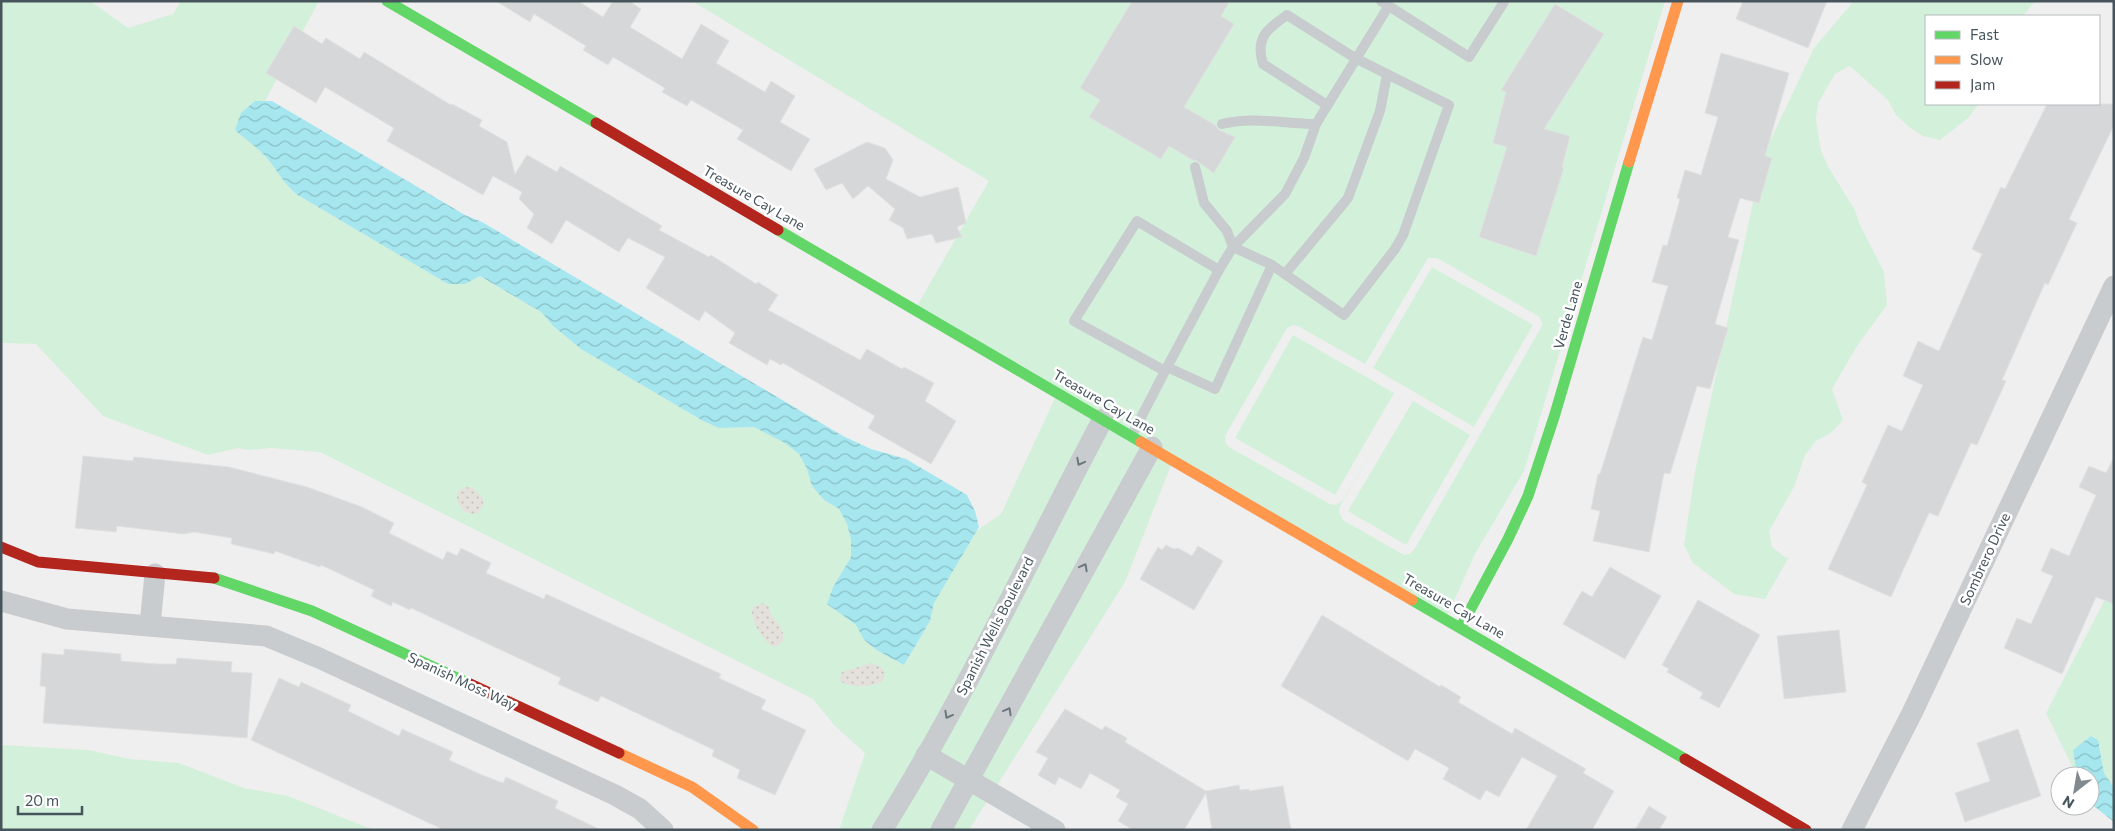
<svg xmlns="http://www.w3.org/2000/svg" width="2115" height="831" font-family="Commissioner,sans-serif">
  <defs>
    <pattern id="sand-dots" width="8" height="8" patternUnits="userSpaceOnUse" patternTransform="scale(1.25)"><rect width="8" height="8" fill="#e4e0db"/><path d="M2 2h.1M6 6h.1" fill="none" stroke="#c5c2be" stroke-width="1.8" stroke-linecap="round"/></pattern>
    <pattern id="water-waves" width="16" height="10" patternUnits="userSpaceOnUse" patternTransform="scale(1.25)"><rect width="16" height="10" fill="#a6e7ef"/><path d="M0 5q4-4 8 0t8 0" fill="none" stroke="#89bec5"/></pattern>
  </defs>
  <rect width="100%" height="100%" fill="#f0efef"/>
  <g fill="#d3f0db" fill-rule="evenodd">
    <path d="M1,1H90L128,28L173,14L181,1H319L265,101H255L235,130C244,138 255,145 263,154C276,167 282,182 296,194L448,284H465L480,276L541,312L553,326L581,349L703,421L719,428L754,427L786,443L799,454L807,469L812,486L824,500L839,509L847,524L851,540V557L833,587L827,604L856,625L864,640L878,651L904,665L930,621L934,603L975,532L1001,514L1056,396L914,311L989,181L692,1H1665L1524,471L1475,554L1448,614L1173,460L1125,582L969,830H839L865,753L835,726L813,699L320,452L271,448L249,450L238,448L208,455L103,416L36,344L1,343ZM1428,258H1437L1538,316L1543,324L1414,550L1409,554L1404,555L1343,520L1339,512L1340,506L1403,398L1343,500L1336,505L1330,504L1229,447L1225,442V436L1287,328L1293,325L1298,326L1365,364Z"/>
    <path d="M1854,1H2035L2023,16H1926V104H1979L1968,118L1940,140L1923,136L1909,127L1896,115L1888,100L1850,66L1835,74L1818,103L1816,119L1821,151L1829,168L1855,210L1860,225L1884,272L1887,305L1857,346L1832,389L1843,420L1831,433L1816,441L1805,455L1794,487L1769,531L1772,547L1786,558L1789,557L1765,599L1734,594L1693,563L1684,545L1695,472L1763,156L1814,48Z"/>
    <path d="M1432,267L1533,325L1474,427L1373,368Z"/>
    <path d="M1293,335L1394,393L1335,495L1235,438Z"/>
    <path d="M1413,401L1470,435L1406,545L1348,511Z"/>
    <path d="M2114,582V788L2104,773L2098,740L2091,736L2073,750L2077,776L2046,713Z"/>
    <path d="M1,745L88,750L130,759L179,763L244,788L288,796L374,830H1Z"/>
  </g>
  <g fill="url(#sand-dots)">
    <path d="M465,487L473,488L483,498V505L478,513C464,517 454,503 458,491Z"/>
    <path d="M763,603L769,607C770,620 785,624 783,640L779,645L773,647C763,641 748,618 753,607Z"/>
    <path d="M871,663L881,667L885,675L882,682C871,687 849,689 839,680L842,672Z"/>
  </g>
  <g fill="url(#water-waves)">
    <path d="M255,101H272L465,215L482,222L843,436L871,449L906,459L967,495L975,511L979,527L934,603L930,621L904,665L878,651L864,640L856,625L827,604L833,587L851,557V540L847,524L839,509L824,500L812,486L807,469L799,454L785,443L754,427L719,428L703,421L581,349L553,326L541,312L480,276L465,284H448L296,194C282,182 276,167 263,154C254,145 244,138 235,130L241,113Z"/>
    <path d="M2091,736L2098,740L2104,773L2114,788V822L2090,803V776H2077L2073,750Z"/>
  </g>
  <g fill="#d6d7d8" stroke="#e1e1e2">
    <path d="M496,1H578L603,17L613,1H629L641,9L630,27L682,59L701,24L729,41L716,63L765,92L771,81L795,96L780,122L810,139L791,171L737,139L743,130L691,100L687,106L662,92L665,88L613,57L608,65L583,50L586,46L534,14L530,22Z"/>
    <path d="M1132,1H1230L1221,16L1234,24L1184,107L1215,125L1219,130L1235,137L1214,173L1197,161L1193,160L1169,146L1161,159L1089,117L1100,100L1080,88Z"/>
    <path d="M1743,1H1827L1808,48L1736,19Z"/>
    <path d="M1555,4L1604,34L1544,129L1570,136L1562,167L1564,168L1536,256L1479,237L1507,147L1493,143L1506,92L1501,90Z"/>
    <path d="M294,26L322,44L326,38L360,59L364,52L451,105L452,104L482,120L479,126L507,142L515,174L527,155L557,172L560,166L662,226L659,230L709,257L711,255L756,284L758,282L778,295L768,310L860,360L867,349L902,369L904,367L934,383L925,401L956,421L931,464L868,428L875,416L783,363L781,365L770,359L767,365L729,343L735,333L705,311L699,321L646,288L665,257L628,238L619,252L566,220L552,244L527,228L534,214L519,199L522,192L493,176L483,195L387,141L394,128L325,87L316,103L266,73Z"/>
    <path d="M1721,53L1789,73L1765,156L1772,158L1759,203L1740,198L1728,237L1739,240L1715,324L1728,328L1710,389L1697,386L1670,474L1664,473L1649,552L1593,541L1600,511L1591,509L1598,474H1600L1643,337L1652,340L1668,286L1652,282L1663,245L1667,246L1680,199L1677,198L1685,170L1701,175L1718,117L1705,113Z"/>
    <path d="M2047,104H2114V125L2069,219L2077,223L2048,285L2045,283L2002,380L2006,381L1977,445L1971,443L1938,516L1929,513L1891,597L1828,569L1867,485L1862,482L1888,425L1902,431L1923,385L1903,376L1918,341L1939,351L1982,254L1972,249L2001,187L2005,189Z"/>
    <path d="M867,142L885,148L893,160L886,179L920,197L958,187L966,223L957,227L962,237L936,243L932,234L907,239L903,228L889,220L895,209L868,186L853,199L842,183L826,190L814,169Z"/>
    <path d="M83,456L133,461L134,457L229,467L307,487L362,507L394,523L389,533L443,560L447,551L457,556L461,548L491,563L486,573L544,599L546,594L721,674L719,678L766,700L761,709L806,730L775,795L737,778L740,770L712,756L714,750L601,696L598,702L558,684L561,678L411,608L410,610L393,602L391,606L371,596L374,590L321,565L320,567L275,551L274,554L231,544L232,538L194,532L184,534L117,526L116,532L75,528Z"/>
    <path d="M2114,457V604L2096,597L2062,674L2004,648L2017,618L2031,624L2053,576L2041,571L2051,548L2069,556L2096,495L2079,487L2089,466L2106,473Z"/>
    <path d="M1166,545L1174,549L1178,548L1192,556L1198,546L1223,561L1194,610L1140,579L1158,547L1162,550Z"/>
    <path d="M1610,567L1661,596L1625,659L1563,624L1582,591L1592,597Z"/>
    <path d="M1698,600L1760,635L1719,708L1700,698L1703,693L1667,672L1669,669L1662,665Z"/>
    <path d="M1322,615L1440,687L1441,685L1461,697L1458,702L1512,734L1515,728L1586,769L1583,773L1614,791L1592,830H1526L1557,776L1522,757L1499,797L1486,790L1480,800L1443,779L1449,768L1415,749L1408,761L1281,686Z"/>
    <path d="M1839,630L1846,692L1784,699L1777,636Z"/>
    <path d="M64,649L121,654V661L157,664H176L177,658L232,662L231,672L252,673L247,738L43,723L46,687L40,686L42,653L64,655Z"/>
    <path d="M279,678L299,687L301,682L351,705L348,711L399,736L402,729L453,752L449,760L482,775L503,783L506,777L558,801L555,808L601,830H444L251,740Z"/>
    <path d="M1065,709L1102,730L1105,726L1127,738L1125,742L1206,791L1239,785L1240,790L1249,789V791L1283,786L1291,830H1212L1206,793L1184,830H1133L1118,821L1128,804L1116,797L1120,790L1090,773L1081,789L1059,777L1055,785L1038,775L1048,758L1036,752Z"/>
    <path d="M2018,729L2041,796L1965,822L1955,793L1990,781L1977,743Z"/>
    <path d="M1649,806L1667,817L1659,830H1635Z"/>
  </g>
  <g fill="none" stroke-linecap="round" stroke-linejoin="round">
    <g stroke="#c9ccce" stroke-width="10">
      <path d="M1381,1L1469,57L1504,2L1502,1"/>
      <path d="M1222,124C1253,116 1285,124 1316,124L1388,7"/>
      <path d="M1272,265L1233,247L1285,194L1304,158L1316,124"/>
      <path d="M1285,274L1348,198L1380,111L1387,75"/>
      <path d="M1167,367L1215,389L1272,265L1344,315L1395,249L1403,235L1449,105L1355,58L1287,15C1267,29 1255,38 1263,64L1327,105"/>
      <path d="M1165,371L1219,270"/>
      <path d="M1132,435L1165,371L1074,321L1137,221L1219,270L1233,247L1227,231L1204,203L1195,167"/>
    </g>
    <g stroke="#c9ccce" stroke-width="21">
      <path d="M1,601L67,619L266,636L319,658L615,795L640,809L663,830"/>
      <path d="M150,625L155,574"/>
      <path d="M926,755L1055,830"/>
      <path d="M882,830C965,698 1030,556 1103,419"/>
      <path d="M941,830L1152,447"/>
      <path d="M1852,830L1912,713L2114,286"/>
    </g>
    <g stroke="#63d668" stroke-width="11">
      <path d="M387,1L596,123"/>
      <path d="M778,230L1141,442"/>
      <path d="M214,578L312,611L468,683"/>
      <path d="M1412,600L1685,759"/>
      <path d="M1461,627L1508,539L1528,496L1555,414L1629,162"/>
    </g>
    <g stroke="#ff974d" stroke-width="11">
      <path d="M1629,162L1678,1"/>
      <path d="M1141,442L1412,600"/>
      <path d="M619,753L692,787L753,830"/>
    </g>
    <g stroke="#b3261e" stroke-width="11">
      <path d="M596,123L778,230"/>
      <path d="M1,547L38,562L214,578"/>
      <path d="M468,683L619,753"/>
      <path d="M1685,759L1806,830"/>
    </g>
  </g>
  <defs><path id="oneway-chevron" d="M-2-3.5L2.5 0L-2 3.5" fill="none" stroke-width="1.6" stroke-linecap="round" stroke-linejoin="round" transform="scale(1.25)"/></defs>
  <g stroke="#6d787e">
    <use href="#oneway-chevron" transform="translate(1080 462) rotate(118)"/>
    <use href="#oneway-chevron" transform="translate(1084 567) rotate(-62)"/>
    <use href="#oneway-chevron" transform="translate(1008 711) rotate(-61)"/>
    <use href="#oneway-chevron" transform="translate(948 715) rotate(119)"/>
  </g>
  <g text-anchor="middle" stroke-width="5" stroke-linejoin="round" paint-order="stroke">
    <g font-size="14" fill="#46545c" stroke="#fff">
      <text transform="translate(754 198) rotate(30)" y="5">Treasure Cay Lane</text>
      <text transform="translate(1568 315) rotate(-74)" y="5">Verde Lane</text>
      <text transform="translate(1104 402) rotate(30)" y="5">Treasure Cay Lane</text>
      <text transform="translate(1985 559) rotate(-65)" y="5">Sombrero Drive</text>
      <text transform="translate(1454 606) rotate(30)" y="5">Treasure Cay Lane</text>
      <text transform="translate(995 626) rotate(-63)" y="5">Spanish Wells Boulevard</text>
      <text transform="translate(462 681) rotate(25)" y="5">Spanish Moss Way</text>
    </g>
  </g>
  <rect width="2115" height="831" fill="none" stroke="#46545c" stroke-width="5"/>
  <rect x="1925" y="15" width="175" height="90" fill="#ffffff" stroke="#b5bbbe"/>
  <rect x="1935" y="31" width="25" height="8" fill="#63d668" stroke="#b5bbbe"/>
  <text x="1970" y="40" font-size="15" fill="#46545c">Fast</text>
  <rect x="1935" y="56" width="25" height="8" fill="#ff974d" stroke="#b5bbbe"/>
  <text x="1970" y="65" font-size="15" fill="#46545c">Slow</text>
  <rect x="1935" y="81" width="25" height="8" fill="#b3261e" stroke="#b5bbbe"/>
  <text x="1970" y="90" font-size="15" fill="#46545c">Jam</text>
  <g transform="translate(2075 791) rotate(211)"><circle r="24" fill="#ffffff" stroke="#b5bbbe"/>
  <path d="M0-4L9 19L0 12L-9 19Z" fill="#828a8f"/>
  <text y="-8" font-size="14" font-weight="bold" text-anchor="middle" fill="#46545c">N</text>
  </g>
  <path d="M18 806v8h64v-8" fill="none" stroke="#46545c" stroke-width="2.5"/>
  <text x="25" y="806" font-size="15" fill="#46545c" stroke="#ffffff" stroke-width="4" paint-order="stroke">20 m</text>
</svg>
